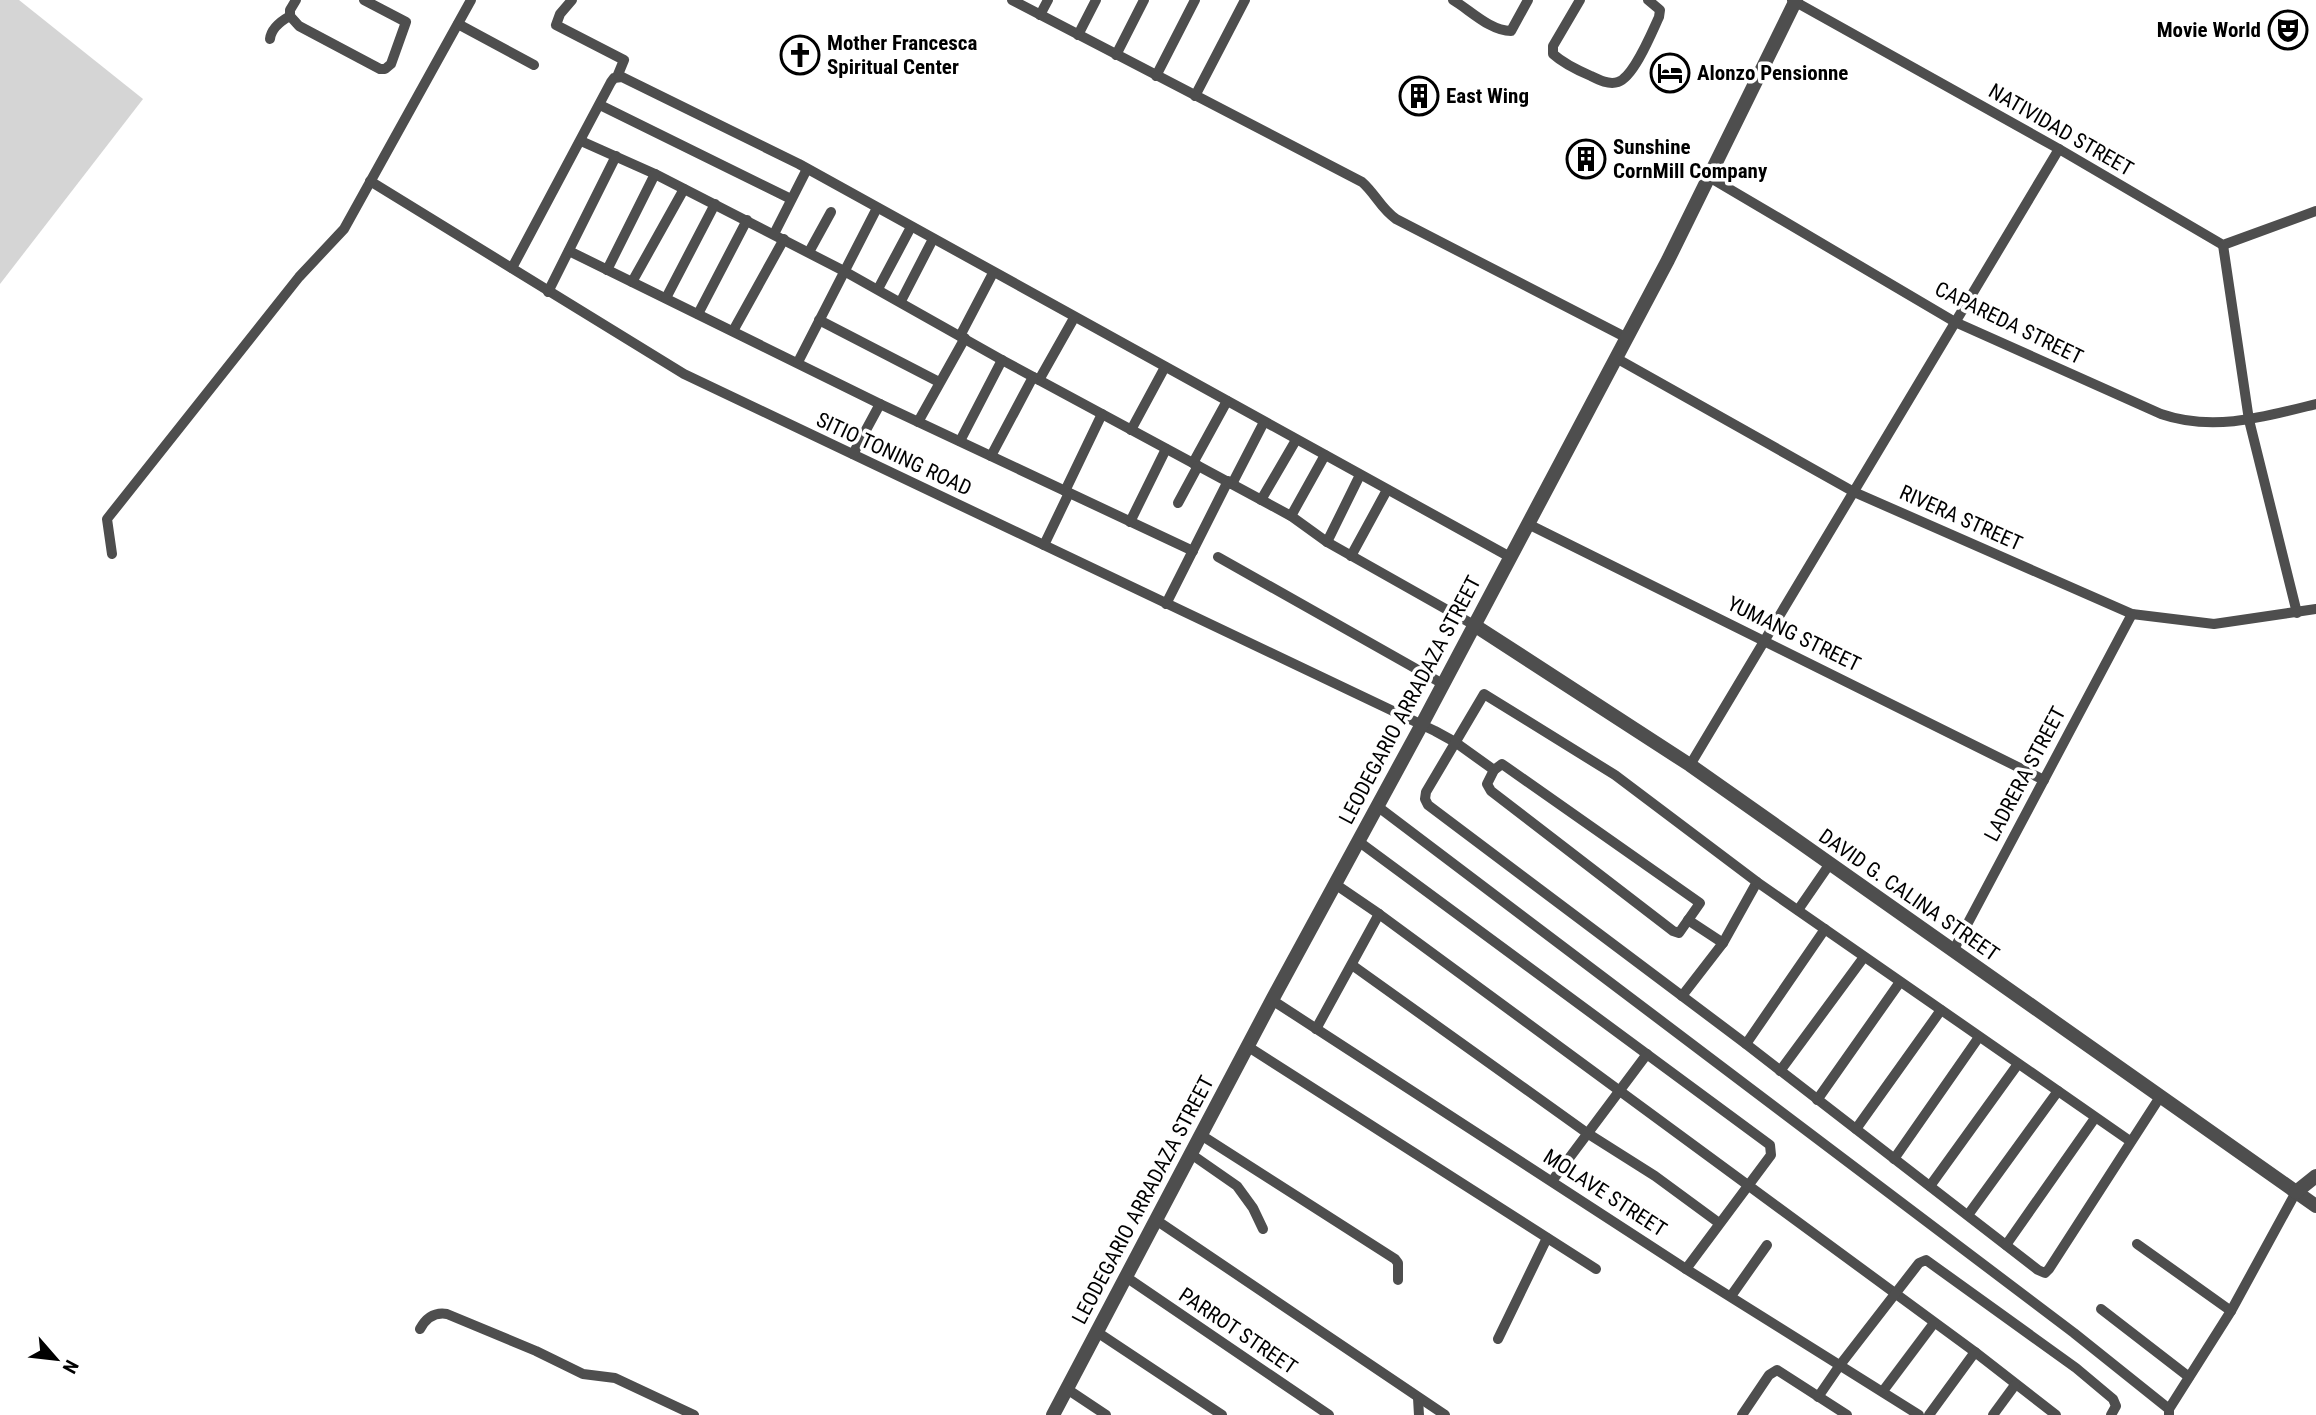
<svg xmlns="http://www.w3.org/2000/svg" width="2316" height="1415" font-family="'Roboto Condensed',sans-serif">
  <rect width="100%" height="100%" fill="#fff"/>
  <path fill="#d5d5d5" d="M0,0H19L143,99L0,284Z"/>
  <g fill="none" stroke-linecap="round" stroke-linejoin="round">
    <g stroke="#4e4e4e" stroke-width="10">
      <path d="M296,0L290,10V16L299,26L380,69H385L391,64L406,22L364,0"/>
      <path d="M572,0L560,14L556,25L624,60L617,77"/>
      <path d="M1012,0L1362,182C1375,193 1381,209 1396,219L1627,338"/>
      <path d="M1453,0C1470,10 1490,31 1511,31L1528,0"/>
      <path d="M1580,0L1553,46V54C1564,64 1577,70 1591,76C1599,80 1609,85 1618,82C1634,77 1652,32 1659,17L1660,10L1648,0"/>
      <path d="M1792,0L2059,149L2223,245L2316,211"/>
      <path d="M1040,15L1048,0"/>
      <path d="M458,24L534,65"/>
      <path d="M1078,35L1096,0"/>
      <path d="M270,39C271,29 281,21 290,16"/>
      <path d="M1116,55L1144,0"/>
      <path d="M1156,76L1195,0"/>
      <path d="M1195,96L1245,0"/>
      <path d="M600,105L791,199"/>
      <path d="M581,141L655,174L844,271L1002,360L1291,516L1327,542L1474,625"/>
      <path d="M1709,177L1955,322L2161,414C2213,432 2264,417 2316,404"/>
      <path d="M370,181L684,374L1435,731L1455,742L1494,770"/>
      <path d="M774,234L807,169"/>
      <path d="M2223,245L2249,420L2297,613"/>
      <path d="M569,251L880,404L1193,551"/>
      <path d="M809,252L831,212"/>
      <path d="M512,268L611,82L614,78L622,77L799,164L1510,557"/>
      <path d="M607,270L655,174"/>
      <path d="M632,282L684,189"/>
      <path d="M878,289L911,227"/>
      <path d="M548,292L616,156"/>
      <path d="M666,298L715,204"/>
      <path d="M901,301L933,239"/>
      <path d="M698,314L747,220"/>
      <path d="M819,320L939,382"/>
      <path d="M733,331L784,239"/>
      <path d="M960,336L993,273"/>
      <path d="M1616,358L1854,492L2132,614L2214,624L2316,609"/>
      <path d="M798,362L877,208"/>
      <path d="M1039,380L1074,318"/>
      <path d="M918,422L965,338"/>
      <path d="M1131,430L1165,367"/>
      <path d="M960,441L1002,360"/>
      <path d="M853,454L880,404"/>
      <path d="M991,456L1033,377"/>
      <path d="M1193,463L1227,401"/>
      <path d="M1232,484L1264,422"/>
      <path d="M1065,491L1102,414"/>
      <path d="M1261,500L1296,440"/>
      <path d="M1178,503L1198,466"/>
      <path d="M1291,516L1325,455"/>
      <path d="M1130,522L1166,449"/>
      <path d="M1528,524L2044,780"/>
      <path d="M1327,542L1360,475"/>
      <path d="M1044,545L1069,493"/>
      <path d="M112,554L107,519L299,277L344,229L471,0"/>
      <path d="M1351,556L1387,490"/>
      <path d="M1218,557L1443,684"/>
      <path d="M1166,604L1228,481"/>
      <path d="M1502,764L1700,903L1679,933L1673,931L1491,791L1487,784L1494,770Z"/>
      <path d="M1690,765L2059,149"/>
      <path d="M1377,806L2074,1333L2169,1409V1415"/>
      <path d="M1358,841L1770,1145L1771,1155L1686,1269"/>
      <path d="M1335,884L1379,914L1975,1352L2056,1415"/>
      <path d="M1798,910L1829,865"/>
      <path d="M1688,920L1723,943"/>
      <path d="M1953,951L2132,614"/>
      <path d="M1352,965L1587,1133L1655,1176L1719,1223"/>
      <path d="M1682,996L1723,943L1757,882"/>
      <path d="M1272,1000L1686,1269L1919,1415"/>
      <path d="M1316,1029L1379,914"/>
      <path d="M1746,1044L1825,929"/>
      <path d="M1247,1046L1596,1269"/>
      <path d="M1780,1071L1864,957"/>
      <path d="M1817,1100L1900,982"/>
      <path d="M1856,1129L1941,1010"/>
      <path d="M1201,1135L1395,1259L1398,1263V1280"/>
      <path d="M2130,1141L1757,882L1615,775L1484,694L1426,792L1425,799L1428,805L1746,1044L2038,1270L2045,1273L2049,1269L2160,1097"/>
      <path d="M1191,1154L1237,1186L1253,1208L1263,1229"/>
      <path d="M1894,1159L1979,1037"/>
      <path d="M1552,1181L1647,1054"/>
      <path d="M1930,1186L2018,1064"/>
      <path d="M1968,1215L2058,1091"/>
      <path d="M1156,1220L1445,1415"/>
      <path d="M2137,1244L2231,1311"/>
      <path d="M2006,1245L2095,1118"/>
      <path d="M1126,1277L1329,1415"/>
      <path d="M1731,1296L1767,1245"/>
      <path d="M2101,1309L2189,1377"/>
      <path d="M420,1329C426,1318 435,1312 447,1314L536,1351L583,1374L615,1378L694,1415"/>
      <path d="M1097,1332L1222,1415"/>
      <path d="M1498,1339L1547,1238"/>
      <path d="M1067,1389L1106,1415"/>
      <path d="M1883,1391L1934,1323"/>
      <path d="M1818,1397L1840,1365L1919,1263L1926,1260L2076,1368L2113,1399L2116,1406L2111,1415"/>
      <path d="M1418,1398L1419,1415"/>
      <path d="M2169,1409L2231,1311L2296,1192"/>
      <path d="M1742,1415L1769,1375L1777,1370L1847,1415"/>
      <path d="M1929,1415L1975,1352"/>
      <path d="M1993,1415L2015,1385"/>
    </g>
    <g stroke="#4e4e4e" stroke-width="14">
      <path d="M1474,625L1690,765L2316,1206"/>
      <path d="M2296,1192L2316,1176"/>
      <path d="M1053,1415L1272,1000L1421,726L1668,260L1796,0"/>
    </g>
  </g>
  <defs>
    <symbol id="theatre-ring" viewBox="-11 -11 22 22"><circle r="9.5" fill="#fff" stroke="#000" stroke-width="1.5"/><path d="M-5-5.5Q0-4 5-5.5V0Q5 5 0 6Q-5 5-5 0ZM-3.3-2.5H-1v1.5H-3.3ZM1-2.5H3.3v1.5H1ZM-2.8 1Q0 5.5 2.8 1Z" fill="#000"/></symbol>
    <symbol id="church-ring" viewBox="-11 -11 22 22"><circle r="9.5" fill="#fff" stroke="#000" stroke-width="1.5"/><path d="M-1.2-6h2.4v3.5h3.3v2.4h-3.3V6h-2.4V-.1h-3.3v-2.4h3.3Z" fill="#000"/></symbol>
    <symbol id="hotel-ring" viewBox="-11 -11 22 22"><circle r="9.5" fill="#fff" stroke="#000" stroke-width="1.5"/><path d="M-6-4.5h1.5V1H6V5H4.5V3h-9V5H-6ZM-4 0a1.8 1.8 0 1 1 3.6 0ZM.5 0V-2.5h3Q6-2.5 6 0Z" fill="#000"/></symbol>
    <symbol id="building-ring" viewBox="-11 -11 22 22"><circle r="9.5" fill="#fff" stroke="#000" stroke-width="1.5"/><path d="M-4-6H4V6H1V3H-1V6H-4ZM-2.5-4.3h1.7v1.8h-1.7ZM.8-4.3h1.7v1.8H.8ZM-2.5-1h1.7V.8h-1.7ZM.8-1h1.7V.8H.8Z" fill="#000"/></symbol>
  </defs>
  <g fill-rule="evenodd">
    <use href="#theatre-ring" x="2266" y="8" width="44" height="44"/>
    <use href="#church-ring" x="778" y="33" width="44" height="44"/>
    <use href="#hotel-ring" x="1648" y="51" width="44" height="44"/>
    <use href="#building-ring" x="1397" y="74" width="44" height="44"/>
    <use href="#building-ring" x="1564" y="137" width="44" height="44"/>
  </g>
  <g text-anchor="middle" stroke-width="7" stroke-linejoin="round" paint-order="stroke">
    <g font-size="21" font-weight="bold" fill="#000" stroke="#fff" text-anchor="start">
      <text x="2261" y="37" text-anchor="end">Movie World</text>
      <text x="827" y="50">Mother Francesca<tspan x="827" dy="24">Spiritual Center</tspan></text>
      <text x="1697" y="80">Alonzo Pensionne</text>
      <text x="1446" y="103">East Wing</text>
      <text x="1613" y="154">Sunshine<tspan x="1613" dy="24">CornMill Company</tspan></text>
    </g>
    <g font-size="21" fill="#000" stroke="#fff">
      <text transform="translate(2061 130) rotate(30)" y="7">NATIVIDAD STREET</text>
      <text transform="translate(2009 323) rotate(26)" y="7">CAPAREDA STREET</text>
      <text transform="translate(894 454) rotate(25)" y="7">SITIO TONING ROAD</text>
      <text transform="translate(1961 518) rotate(24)" y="7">RIVERA STREET</text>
      <text transform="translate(1794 634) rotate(26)" y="7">YUMANG STREET</text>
      <text transform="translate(1410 700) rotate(-62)" y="7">LEODEGARIO ARRADAZA STREET</text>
      <text transform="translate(2025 774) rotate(-62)" y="7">LADRERA STREET</text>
      <text transform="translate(1909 895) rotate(35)" y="7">DAVID G. CALINA STREET</text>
      <text transform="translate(1605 1193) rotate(33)" y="7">MOLAVE STREET</text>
      <text transform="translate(1143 1200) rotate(-62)" y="7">LEODEGARIO ARRADAZA STREET</text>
      <text transform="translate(1238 1331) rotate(34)" y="7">PARROT STREET</text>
    </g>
  </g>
  <g transform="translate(56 1359) rotate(118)" stroke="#ffffff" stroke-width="5" paint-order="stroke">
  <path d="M0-5L12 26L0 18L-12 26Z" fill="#000000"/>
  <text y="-10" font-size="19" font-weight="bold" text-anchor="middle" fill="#000000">N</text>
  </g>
</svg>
